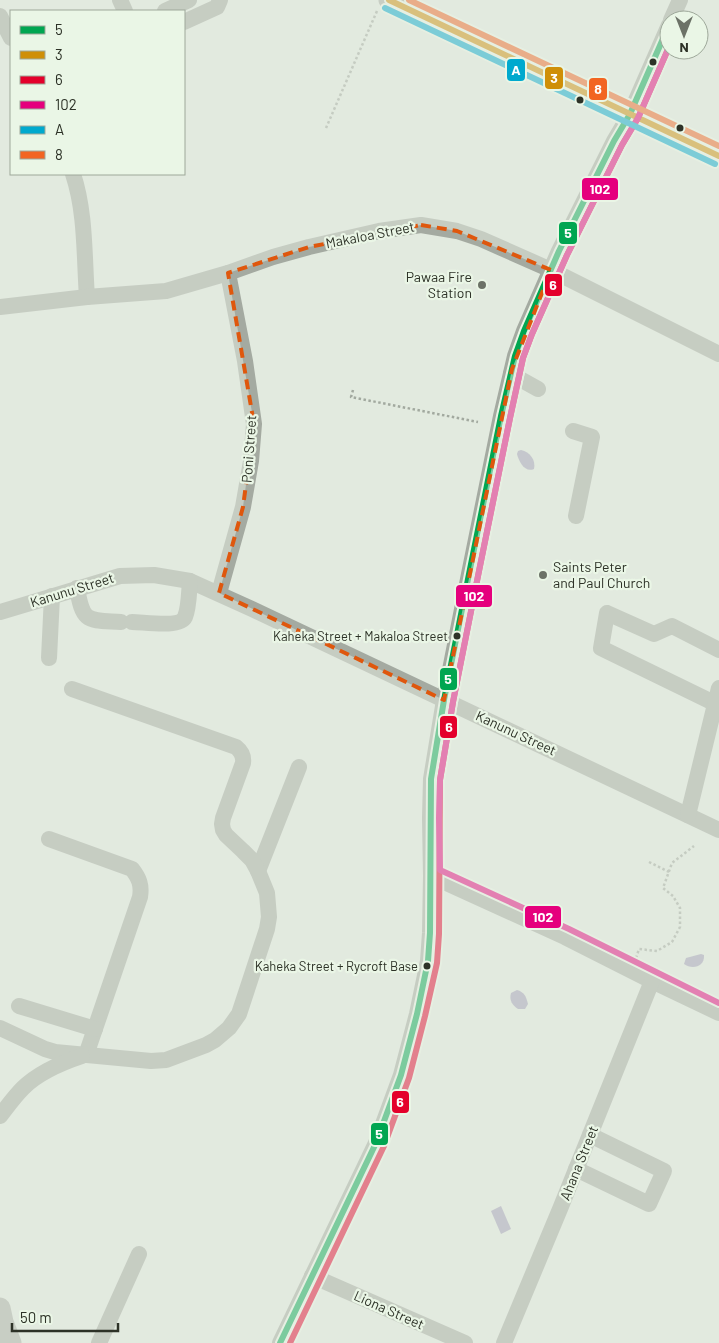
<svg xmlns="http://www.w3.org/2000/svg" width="719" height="1343" font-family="Barlow,sans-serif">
  <rect width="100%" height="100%" fill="#e2eadf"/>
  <g fill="#a29eb8">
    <path d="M521,450C530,452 536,460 534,469C525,473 519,462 517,454L518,451Z"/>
    <path d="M701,954L704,955C705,967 692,970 684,964L686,958Z"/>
    <path d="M517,990C524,992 526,996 528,1004L525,1009H518C512,1005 509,1000 511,993Z"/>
    <path d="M501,1206L511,1229L501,1234L491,1211Z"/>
  </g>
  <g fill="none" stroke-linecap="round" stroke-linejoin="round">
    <g stroke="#a2a99f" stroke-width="2.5" stroke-dasharray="2.5 2.5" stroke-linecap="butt">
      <path d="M326,128L377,11"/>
      <path d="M353,390L351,397L478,422"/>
      <path d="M649,862L669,872"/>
      <path d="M636,958L639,949L657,951L672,942L680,927V908L673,896L663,888L672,863L694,846"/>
    </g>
    <g stroke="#a4aaa1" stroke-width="16">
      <path d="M120,0L125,11"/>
      <path d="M165,11L189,0"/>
      <path d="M0,16L11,38"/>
      <path d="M671,20L680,0"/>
      <path d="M184,22L217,7L220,0"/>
      <path d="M73,174C86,213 84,257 87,297"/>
      <path d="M0,307L87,297L166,291L228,273L273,257L309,247L379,231L421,225L457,231L481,239L551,270L719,354"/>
      <path d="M511,374L538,389"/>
      <path d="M573,431L592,437L576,516"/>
      <path d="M77,588C83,624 88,620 121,622"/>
      <path d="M219,593L243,507L251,461L254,424L245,361L228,273"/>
      <path d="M0,612L120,576L154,575L190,581L252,609L719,830"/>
      <path d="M132,622C144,622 180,628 185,617C189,608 189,591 190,581"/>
      <path d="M49,658L52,596"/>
      <path d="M716,704L601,648L607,613L654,634L672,626L719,650"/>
      <path d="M688,815L719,688"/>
      <path d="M49,839L132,869C139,878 142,885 140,897L86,1055"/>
      <path d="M258,871L299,767"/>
      <path d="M431,876L565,937L652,981L719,1013"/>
      <path d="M19,1006L95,1029"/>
      <path d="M0,1028L45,1049L55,1052L151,1061L166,1060L206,1045L215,1040L229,1028L239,1014L267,929L269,917L267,893L258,871L252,860L243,851L226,835L223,830L222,824L223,818L243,763C244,756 241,751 236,747L72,689"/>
      <path d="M0,1116C7,1107 14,1097 23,1088C38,1073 61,1063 82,1056"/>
      <path d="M576,1169L649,1204L664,1171L590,1135"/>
      <path d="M312,1276L465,1343"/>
      <path d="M99,1343L139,1254"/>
      <path d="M280,1343L376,1143L401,1075L417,1014L428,961L430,933L431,876L430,818L431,779L444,700L469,574L501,416L515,356L524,331L559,251L614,141L630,114L669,25"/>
      <path d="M504,1343L560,1209L652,981"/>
    </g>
    <g stroke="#a9aea5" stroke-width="21">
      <path d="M389,0L719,156"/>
      <path d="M0,1308L3,1322L11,1343"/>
    </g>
    <defs>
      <path id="bus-1" d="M280,1343L376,1143L401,1075L417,1014L428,961L430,933L431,779L444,700L469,574L501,416L515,356L524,331L559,251L614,141L630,114L669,25"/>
      <path id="bus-2" d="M389,0L719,156"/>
      <path id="bus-3" d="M290,1343L384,1146L409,1078L425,1016L437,963L439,934L440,780L453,702L478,576L510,418L523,358L532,334L567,255L622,145L638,118L669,47"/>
      <path id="bus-4" d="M669,47L638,118L622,145L567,255L532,334L523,358L510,418L478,576L453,702L440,780L439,818L440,870L569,929L719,1003"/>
      <path id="bus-5" d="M385,8L715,164"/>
      <path id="bus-6" d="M409,0L719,146"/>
    </defs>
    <use href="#bus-1" stroke="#eaf6e6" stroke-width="10"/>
    <use href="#bus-2" stroke="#eaf6e6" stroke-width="10"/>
    <use href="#bus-3" stroke="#eaf6e6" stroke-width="10"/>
    <use href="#bus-4" stroke="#eaf6e6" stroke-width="10"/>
    <use href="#bus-5" stroke="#eaf6e6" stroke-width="10"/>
    <use href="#bus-6" stroke="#eaf6e6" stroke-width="10"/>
    <use href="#bus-1" stroke="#00a651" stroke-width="6"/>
    <use href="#bus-2" stroke="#cf8f08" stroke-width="6"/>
    <use href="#bus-3" stroke="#e4002b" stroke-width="6"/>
    <use href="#bus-4" stroke="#e5007d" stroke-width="6"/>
    <use href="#bus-5" stroke="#00a9ce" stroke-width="6"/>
    <use href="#bus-6" stroke="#f26522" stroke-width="6"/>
  </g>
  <path d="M0 0H719V1343H0ZM421,225L457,231L551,270L512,369L444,700L219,593L243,507L254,424L228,273L309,247Z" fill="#e2eadf" fill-opacity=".55" fill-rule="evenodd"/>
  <path fill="none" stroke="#df570d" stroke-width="4" stroke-dasharray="10 6" stroke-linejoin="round" d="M421,225L457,231L551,270L512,369L444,700L219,593L243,507L254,424L228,273L309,247Z"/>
  <g fill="#2d3227" stroke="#eaf6e6" stroke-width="2">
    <circle cx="653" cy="62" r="4.5"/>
    <circle cx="580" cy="100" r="4.5"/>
    <circle cx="680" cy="128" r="4.5"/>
    <circle cx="457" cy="636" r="4.5"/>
    <circle cx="427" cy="966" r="4.5"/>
  </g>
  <g fill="#6c7267" stroke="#eaf6e6" stroke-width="2">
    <circle cx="482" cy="285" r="5"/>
    <circle cx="543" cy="575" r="5"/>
  </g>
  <g text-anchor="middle" stroke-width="4.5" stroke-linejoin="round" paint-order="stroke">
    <g font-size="13" fill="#2d3227" stroke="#eaf6e6" text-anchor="end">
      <text x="448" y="641">Kaheka Street + Makaloa Street</text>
      <text x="418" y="971">Kaheka Street + Rycroft Base</text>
    </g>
    <g font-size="14" fill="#2d3227" stroke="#eaf6e6">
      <text transform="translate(370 235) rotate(-11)" y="5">Makaloa Street</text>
      <text transform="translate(249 449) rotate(-86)" y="5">Poni Street</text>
      <text transform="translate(72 590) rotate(-17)" y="5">Kanunu Street</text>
      <text transform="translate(516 733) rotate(25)" y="5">Kanunu Street</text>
      <text transform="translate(579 1163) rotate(-68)" y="5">Ahana Street</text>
      <text transform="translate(389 1310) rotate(24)" y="5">Liona Street</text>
    </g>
    <g font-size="14" fill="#2d3227" stroke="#eaf6e6" text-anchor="end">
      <text x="472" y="282">Pawaa Fire<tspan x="472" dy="16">Station</tspan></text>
      <text x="553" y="572" text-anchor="start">Saints Peter<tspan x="553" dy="16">and Paul Church</tspan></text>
    </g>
  </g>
  <g stroke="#eaf6e6" stroke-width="2">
    <rect x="506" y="58" width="20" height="24" rx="5" fill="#00a9ce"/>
    <rect x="544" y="66" width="20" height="24" rx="5" fill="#cf8f08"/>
    <rect x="588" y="77" width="20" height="24" rx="5" fill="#f26522"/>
    <rect x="581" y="177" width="38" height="24" rx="5" fill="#e5007d"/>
    <rect x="558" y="221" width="20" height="24" rx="5" fill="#00a651"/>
    <rect x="544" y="273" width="19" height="24" rx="5" fill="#e4002b"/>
    <rect x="455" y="584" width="38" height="24" rx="5" fill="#e5007d"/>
    <rect x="439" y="667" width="19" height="24" rx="5" fill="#00a651"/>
    <rect x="439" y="715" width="19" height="24" rx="5" fill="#e4002b"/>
    <rect x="524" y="905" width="38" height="24" rx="5" fill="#e5007d"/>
    <rect x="391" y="1090" width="19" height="24" rx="5" fill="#e4002b"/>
    <rect x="370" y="1122" width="19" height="24" rx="5" fill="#00a651"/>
  </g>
  <g font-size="14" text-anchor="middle" font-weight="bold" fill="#fff">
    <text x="516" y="75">A</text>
    <text x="554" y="83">3</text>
    <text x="598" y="94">8</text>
    <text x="600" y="194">102</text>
    <text x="568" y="238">5</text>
    <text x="553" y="290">6</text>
    <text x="474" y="601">102</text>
    <text x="448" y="684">5</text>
    <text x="449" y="732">6</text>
    <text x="543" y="922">102</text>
    <text x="400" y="1107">6</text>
    <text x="379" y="1139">5</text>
  </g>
  <rect x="10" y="10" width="175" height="165" fill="#eaf6e6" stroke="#9ea89a"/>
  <rect x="20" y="26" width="25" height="8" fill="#00a651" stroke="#9ea89a"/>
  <text x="55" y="35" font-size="15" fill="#2d3227">5</text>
  <rect x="20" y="51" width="25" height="8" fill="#cf8f08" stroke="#9ea89a"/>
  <text x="55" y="60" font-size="15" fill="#2d3227">3</text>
  <rect x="20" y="76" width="25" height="8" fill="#e4002b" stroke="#9ea89a"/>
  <text x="55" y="85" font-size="15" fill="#2d3227">6</text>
  <rect x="20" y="101" width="25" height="8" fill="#e5007d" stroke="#9ea89a"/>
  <text x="55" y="110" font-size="15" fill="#2d3227">102</text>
  <rect x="20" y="126" width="25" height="8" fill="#00a9ce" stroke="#9ea89a"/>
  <text x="55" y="135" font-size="15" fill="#2d3227">A</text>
  <rect x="20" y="151" width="25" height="8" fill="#f26522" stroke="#9ea89a"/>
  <text x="55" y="160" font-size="15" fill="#2d3227">8</text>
  <g transform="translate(684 35) rotate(180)"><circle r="24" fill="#eaf6e6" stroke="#9ea89a"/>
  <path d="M0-4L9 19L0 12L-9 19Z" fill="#6c7267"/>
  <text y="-8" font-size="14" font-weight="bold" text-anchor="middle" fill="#2d3227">N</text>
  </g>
  <path d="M12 1323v8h106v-8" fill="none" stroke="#2d3227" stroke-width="2.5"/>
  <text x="20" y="1323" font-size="15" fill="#2d3227" stroke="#eaf6e6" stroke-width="4" paint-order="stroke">50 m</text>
</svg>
